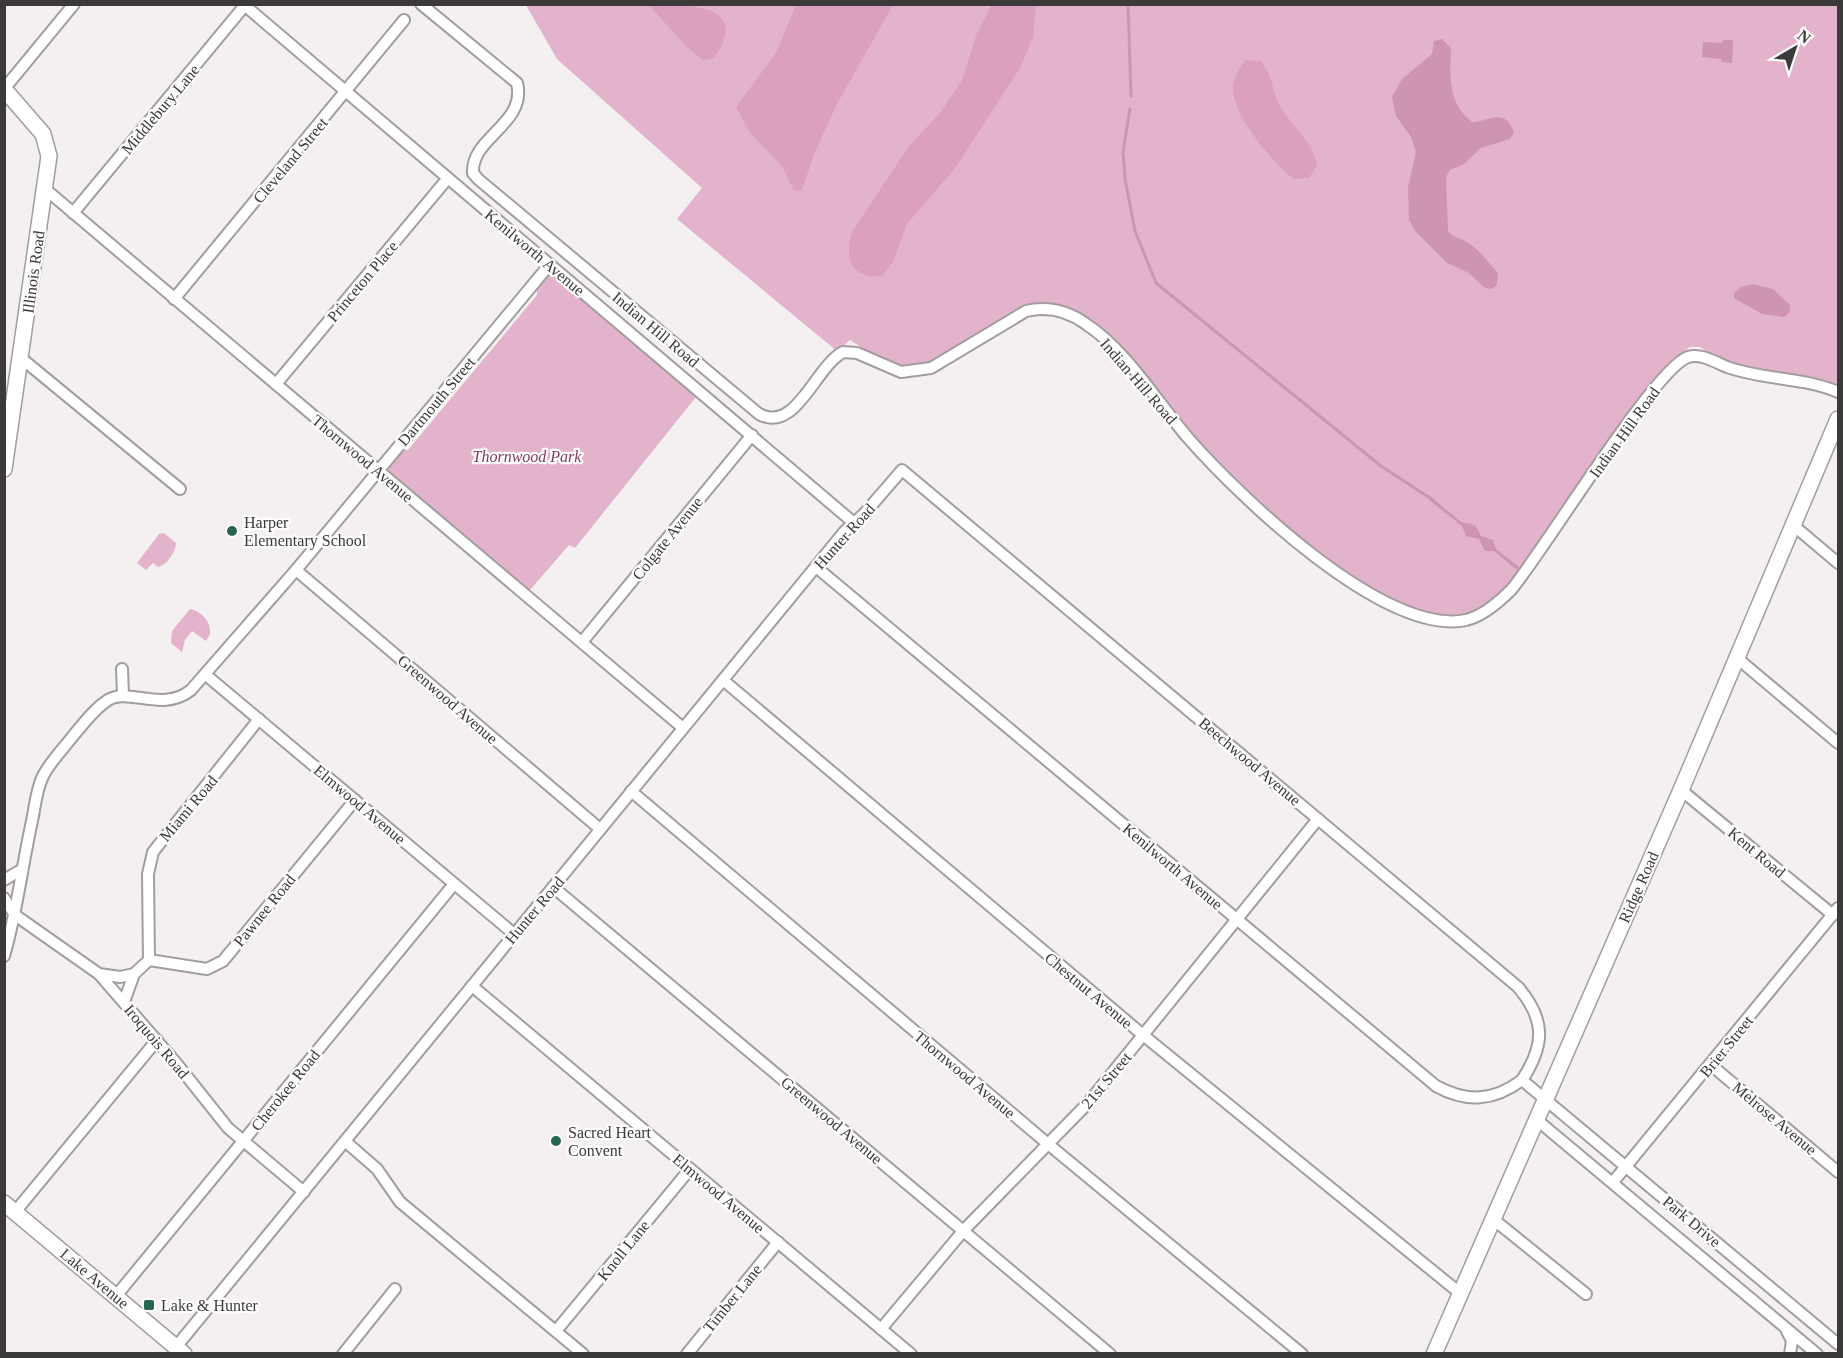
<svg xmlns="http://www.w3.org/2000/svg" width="1843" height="1358" font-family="'Times New Roman',serif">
  <rect width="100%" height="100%" fill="#f4eff1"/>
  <g fill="#e2b3ca">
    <path d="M526,5H1838V386C1798,372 1754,376 1715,358C1709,355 1705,350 1700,347H1689L1628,416L1515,579C1504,591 1486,612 1469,615C1362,635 1204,448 1137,376C1124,361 1100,329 1085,319C1074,312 1042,309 1028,306C995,319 934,375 900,366C882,362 866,350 850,340L837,351L677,219L702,188L557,59Z"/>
    <path d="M547,275L555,276L696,397L575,548L569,545L529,591L392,476L388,467L401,450H408L537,295V286Z"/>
    <path d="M164,533L176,543C176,551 167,565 158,567L153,563L146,570L137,563L159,534Z"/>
    <path d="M190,609C201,611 212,622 210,634L206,641L192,631L185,640L182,652L171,643L172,631Z"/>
  </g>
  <g fill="#dba0bd">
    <path d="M992,4L1036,5L1033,37L1020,68L956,167L907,224L893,262L882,276C851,279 844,259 852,232L909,146L940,113L962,80L977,33Z"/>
    <path d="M649,5C685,4 753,3 714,58L703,60L687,47Z"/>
    <path d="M796,5H893L837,104L814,154L802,190L794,191L782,166L751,134L736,107L776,53Z"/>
    <path d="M1245,60L1260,61C1272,73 1271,85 1277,100C1287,123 1313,140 1317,165L1309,178L1294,179C1273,164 1231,113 1233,86C1234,77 1240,67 1245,60Z"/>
  </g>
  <g fill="#ce95b1">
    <path d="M1442,39L1451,48C1450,75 1447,102 1472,122C1488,122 1505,106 1514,132L1510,139L1481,148L1464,164L1450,170L1446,177L1448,231C1453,238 1458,237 1465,241C1479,248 1487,262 1498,273L1497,285L1492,289L1485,288L1469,273L1447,263L1416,232L1409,220L1408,187L1416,152L1411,137L1396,116L1392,97L1402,79L1432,54L1434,41Z"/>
    <path d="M1723,40H1733L1732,63L1721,62V59L1702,57L1703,42L1722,43Z"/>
    <path d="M1753,284L1773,289L1790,305V312L1784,317L1762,314L1734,298V293L1741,287Z"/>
    <path d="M1429,495L1461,522L1475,525L1481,536L1493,540L1496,549L1519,567L1517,570L1494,551H1485L1479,539L1466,536L1462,526L1428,499Z"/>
  </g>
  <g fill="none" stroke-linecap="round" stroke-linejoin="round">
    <g stroke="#ce95b1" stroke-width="3">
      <path d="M1128,4L1131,96"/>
      <path d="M1130,109L1123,152L1125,179L1135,231L1156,283L1381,466L1430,498"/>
    </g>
    <defs>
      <g id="street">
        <path d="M243,4L854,523"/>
        <path d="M421,4L517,83C527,124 471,137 473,173L478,179L759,414C796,434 815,367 843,352L857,353L901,372L931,368L1026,311C1048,306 1068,311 1086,324C1128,352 1156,401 1189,439C1239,496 1385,637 1466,620C1483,616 1499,602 1511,590C1544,551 1654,369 1688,357C1701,353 1715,362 1727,367C1763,380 1803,377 1838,392"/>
        <path d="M4,89L74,4"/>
        <path d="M44,188L683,728"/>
        <path d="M73,213L246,4"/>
        <path d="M174,299L404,20"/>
        <path d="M21,358L180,489"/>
        <path d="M276,384L448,178"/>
        <path d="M1793,525L1838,563"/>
        <path d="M816,567L1436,1086C1467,1103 1494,1101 1522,1080L1838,1344"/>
        <path d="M296,570L600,829"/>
        <path d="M582,642L752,435"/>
        <path d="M1737,658L1838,743"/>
        <path d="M122,669L123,695"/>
        <path d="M206,675L514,934"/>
        <path d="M723,680L1143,1035L1461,1294"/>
        <path d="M1681,790L1833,915"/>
        <path d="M631,791L1048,1144L1302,1354"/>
        <path d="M4,880L21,870"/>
        <path d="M553,887L1110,1354"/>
        <path d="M4,898L15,915L99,974L177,1064L228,1128L304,1192"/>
        <path d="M4,956C17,912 22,866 32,821C35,807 36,790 43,776C50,762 63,749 73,736C84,723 94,709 108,700C128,687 163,713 191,690L296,570L550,264"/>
        <path d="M149,960L207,969L223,961L355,800"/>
        <path d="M99,974L120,977L134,974"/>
        <path d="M472,986L911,1354"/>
        <path d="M124,1002L134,974L149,960L148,874L153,852L259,719"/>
        <path d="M1711,1065L1838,1172"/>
        <path d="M1537,1120L1817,1354"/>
        <path d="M346,1142L377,1169L400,1202L583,1354"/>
        <path d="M1613,1182L1838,908"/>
        <path d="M15,1212L157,1040"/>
        <path d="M1493,1219L1586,1294"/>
        <path d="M116,1296L454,884"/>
        <path d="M881,1329L964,1230L1088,1103L1318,819"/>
        <path d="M556,1331L690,1169"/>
        <path d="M1787,1331L1792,1341L1790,1354"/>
        <path d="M176,1347L845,531L864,514L902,470L1518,987C1546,1020 1545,1045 1522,1080"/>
        <path d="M343,1354L395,1289"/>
        <path d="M687,1354L778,1242"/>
      </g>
      <g id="secondary">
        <path d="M4,89L43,134L49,156L4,469"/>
        <path d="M4,1203L184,1354"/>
        <path d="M1434,1354L1681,790L1838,419"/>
      </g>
    </defs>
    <use href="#street" stroke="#a29da0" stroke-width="14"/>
    <use href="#secondary" stroke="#a29da0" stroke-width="18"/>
    <use href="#street" stroke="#fff" stroke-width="10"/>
    <use href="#secondary" stroke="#fff" stroke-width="15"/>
  </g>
  <g fill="#286551" stroke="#fefdfe" stroke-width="2">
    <circle cx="232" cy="531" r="6"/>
    <circle cx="556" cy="1141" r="6"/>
    <rect x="143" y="1299" width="12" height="12" rx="3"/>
  </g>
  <g text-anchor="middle" stroke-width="4.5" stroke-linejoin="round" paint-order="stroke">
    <g font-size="16" fill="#3b393a" stroke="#fefdfe">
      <text transform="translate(160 109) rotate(-50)" y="6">Middlebury Lane</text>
      <text transform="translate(290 160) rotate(-50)" y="6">Cleveland Street</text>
      <text transform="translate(535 252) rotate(40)" y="6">Kenilworth Avenue</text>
      <text transform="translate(33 272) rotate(-82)" y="6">Illinois Road</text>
      <text transform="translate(362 281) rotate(-50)" y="6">Princeton Place</text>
      <text transform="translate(656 329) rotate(40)" y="6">Indian Hill Road</text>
      <text transform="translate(1139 381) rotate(49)" y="6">Indian Hill Road</text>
      <text transform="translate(436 401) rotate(-50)" y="6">Dartmouth Street</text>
      <text transform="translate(1624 432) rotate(-54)" y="6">Indian Hill Road</text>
      <text transform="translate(363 458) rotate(40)" y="6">Thornwood Avenue</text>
      <text transform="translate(844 536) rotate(-48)" y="6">Hunter Road</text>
      <text transform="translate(667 538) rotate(-51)" y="6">Colgate Avenue</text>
      <text transform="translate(448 699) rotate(41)" y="6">Greenwood Avenue</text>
      <text transform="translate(1250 761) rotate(40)" y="6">Beechwood Avenue</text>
      <text transform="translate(360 804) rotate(40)" y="6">Elmwood Avenue</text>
      <text transform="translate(188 808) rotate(-50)" y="6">Miami Road</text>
      <text transform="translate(1757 852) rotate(40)" y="6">Kent Road</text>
      <text transform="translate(1173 866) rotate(40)" y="6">Kenilworth Avenue</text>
      <text transform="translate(1638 887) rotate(-66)" y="6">Ridge Road</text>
      <text transform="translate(264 910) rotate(-51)" y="6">Pawnee Road</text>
      <text transform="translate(534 910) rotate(-50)" y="6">Hunter Road</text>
      <text transform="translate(1089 990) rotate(40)" y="6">Chestnut Avenue</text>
      <text transform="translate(157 1041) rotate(50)" y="6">Iroquois Road</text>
      <text transform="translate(1726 1046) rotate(-51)" y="6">Brier Street</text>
      <text transform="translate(965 1074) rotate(40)" y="6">Thornwood Avenue</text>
      <text transform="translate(1106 1080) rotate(-50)" y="6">21st Street</text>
      <text transform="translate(285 1090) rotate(-51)" y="6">Cherokee Road</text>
      <text transform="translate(1775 1118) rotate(40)" y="6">Melrose Avenue</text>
      <text transform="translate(832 1120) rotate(40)" y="6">Greenwood Avenue</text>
      <text transform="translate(719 1193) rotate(40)" y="6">Elmwood Avenue</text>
      <text transform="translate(1692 1221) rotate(40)" y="6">Park Drive</text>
      <text transform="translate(623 1250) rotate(-51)" y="6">Knoll Lane</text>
      <text transform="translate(95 1278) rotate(40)" y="6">Lake Avenue</text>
      <text transform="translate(732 1298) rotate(-51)" y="6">Timber Lane</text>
    </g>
    <g font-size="16" font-style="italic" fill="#7f3960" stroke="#fefdfe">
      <text x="527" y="462">Thornwood Park</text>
    </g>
    <g font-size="16" fill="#3b393a" stroke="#fefdfe" text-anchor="start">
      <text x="244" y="528">Harper<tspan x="244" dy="18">Elementary School</tspan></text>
      <text x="568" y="1138">Sacred Heart<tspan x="568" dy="18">Convent</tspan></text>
      <text x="161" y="1311">Lake &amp; Hunter</text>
    </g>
  </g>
  <rect width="1843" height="1358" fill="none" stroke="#3b393a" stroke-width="12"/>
  <g transform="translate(1795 48) rotate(39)" stroke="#fefdfe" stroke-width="4.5" paint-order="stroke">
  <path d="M0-4.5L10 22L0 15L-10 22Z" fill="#3b393a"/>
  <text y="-9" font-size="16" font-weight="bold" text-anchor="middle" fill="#3b393a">N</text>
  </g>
</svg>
